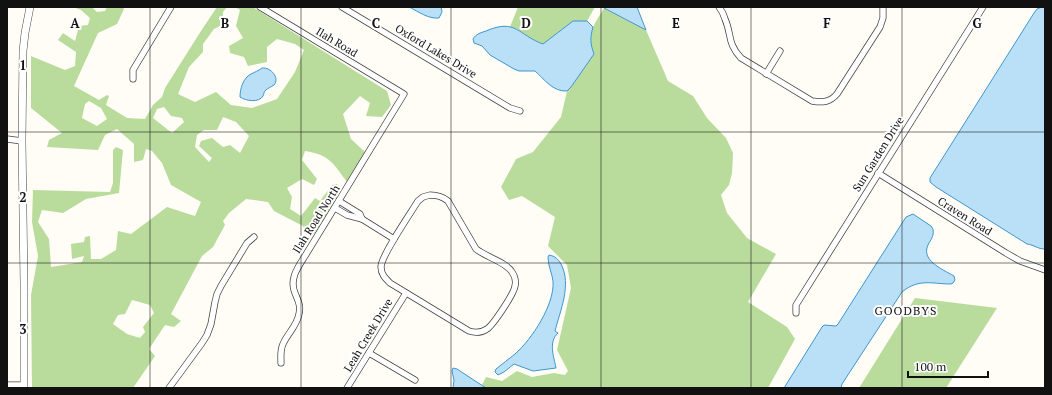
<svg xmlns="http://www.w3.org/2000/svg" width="1052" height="395" font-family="'PT Serif',serif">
  <rect width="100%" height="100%" fill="#fffdf5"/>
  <g fill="#b9dc9c" fill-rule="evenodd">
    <path d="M73,7H92L97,12L105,11L107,7H123L124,9L117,24L98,33L74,86L99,100L107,95L109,96L106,105L127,118L145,119L153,105L162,97L165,88L201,31L217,7H227L223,12L222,25L214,29L203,44V52L189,67L178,94L195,102L216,92L231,105L252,108L277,99L295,72L304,50L295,44L277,39L267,47V62L248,66L244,57L230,53L229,46L243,38L236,26L240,10L235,7H253L387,91L391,105L382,117L366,116L370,103L360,96L343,114L351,139L365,152L347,182C333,163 330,155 305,151L302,160L317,179L314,185L302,179L287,188L292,197L290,209L301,216L315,198L320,201L332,185L337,184L343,190L316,233L307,235L303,226L274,211L268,202L246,199L229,213L223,221L225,225L213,247L202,256L171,314L181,321L174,327L165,325L149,349L155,356L133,388H32L31,295L38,256L32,222L33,190L110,192L113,183V150L116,147L123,150L119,193L86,199L63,213L42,210L38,222L49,239L51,267L82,262L84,256L72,259L71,244L84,242L85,237L90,236L91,259H101L116,250L118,231L131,234L167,207L195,216L201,202L171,185L162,163L152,151L146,149L143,160L134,162V144L117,129L105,135L98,150L47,147L49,140L62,133L31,108V56L65,70L75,66L76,52L58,40L63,33L75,41L79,26L88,25L90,18L81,10ZM89,101L101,108L107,119L97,126L82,118L85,104ZM164,107L171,116L182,118L184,122L172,133L153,118L157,109ZM223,117L236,122L249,136L240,153L230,145L223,147L212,138L201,141L199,146L212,158L209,162L195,147L197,135L204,130H217ZM132,300L150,305L154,313L143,327L145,332L140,338L127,334L113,324L118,315L125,314Z"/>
    <path d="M518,7H595L587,21H573L543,44L533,40L517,29L510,27Z"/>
    <path d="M604,8L646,30L668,81L693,96L707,118L726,138L733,153L732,173L729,185L721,195L727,213L747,238L776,254L748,302L787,327L795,339L768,388H486L482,385L486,377L502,381L517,371L532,377L554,373L565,375L568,371L557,350L571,288L567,265L548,246L555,217L522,196L509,200L501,187L516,159L533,152L561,117L567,91L571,87L594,54C592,49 590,43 590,38C591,27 599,17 604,8Z"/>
    <path d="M915,298L997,308L946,388H859Z"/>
  </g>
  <g fill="#b9e0f7" stroke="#3f96cf">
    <path d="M409,7H441L442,12L439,18C428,19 419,12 409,7Z"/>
    <path d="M603,7H637L646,30L604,8Z"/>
    <path d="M1042,7H1045V249C1037,249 1035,245 1027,244L936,187L930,182V178L1034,13L1037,9Z"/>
    <path d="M573,21H587L593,27C590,38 590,43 594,54L571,87L567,91C553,92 544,79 535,71H519L514,69L490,55L482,46L474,43L473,39C476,34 480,33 486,31C516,18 518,35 543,44Z"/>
    <path d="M262,68C271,67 280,78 274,85C271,87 268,88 266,90C264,91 264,94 263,96C259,103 246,101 240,97C240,89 243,78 251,74C255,72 258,71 262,68Z"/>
    <path d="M913,214L931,226L933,229C934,235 932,238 929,243C919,260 942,269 954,276L955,280L953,283L951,284C932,284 919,278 902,292L842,384L841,388H784L822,327L824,325L836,326L838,324L906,217Z"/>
    <path d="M549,255C555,256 558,259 561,264C572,285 560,311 555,331L558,333C548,342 554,357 556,368L533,371L514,364L504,372L498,375L495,372L496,369C502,364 509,359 515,354C532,339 555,304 553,281C552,273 548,266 548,257Z"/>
    <path d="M453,368L457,369L486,388H453L454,380L452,371Z"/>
  </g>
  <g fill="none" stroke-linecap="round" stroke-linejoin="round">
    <defs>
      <g id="minor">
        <path d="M260,7L404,94L305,256C298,267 289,279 295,293C298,301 301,305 299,314C297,326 287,334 283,344C280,350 281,357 281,363"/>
        <path d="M342,7L510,108L520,111"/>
        <path d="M719,7C722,11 724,15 725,19C732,35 727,43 741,58L812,101C823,103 830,102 837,94L880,27L883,18V7"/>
        <path d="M766,74L780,51"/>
        <path d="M133,79V70L171,7"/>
        <path d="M7,139L22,141"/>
        <path d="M878,173L1006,253L1020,261L1045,270"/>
        <path d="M430,195C437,195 442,196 448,201L476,249C486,257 506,262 512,272C515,276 516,282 515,286C514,294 493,325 487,329C481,333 475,333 469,331L390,283C385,278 381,274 381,267C381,256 410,214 418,201L423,197Z"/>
        <path d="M339,201L360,214L362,219"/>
        <path d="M335,208L347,215L362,219L394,239"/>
        <path d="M796,313V305L983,7"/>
        <path d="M369,353L415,380"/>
        <path d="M7,385H24"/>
        <path d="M169,388L202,343L207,335L211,324L215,302L217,294L221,286L247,243L254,237"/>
        <path d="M347,388L406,293"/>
      </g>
      <path id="tertiary" d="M24,388V284L22,141L23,51L25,33L30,7"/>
    </defs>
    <use href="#minor" stroke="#444" stroke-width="7"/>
    <use href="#tertiary" stroke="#444" stroke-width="8"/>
    <use href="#minor" stroke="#fff" stroke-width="5.5"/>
    <use href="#tertiary" stroke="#fff" stroke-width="7"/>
  </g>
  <path fill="none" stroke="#111" stroke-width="1" stroke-opacity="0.55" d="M150,7V388M301,7V388M451,7V388M601,7V388M751,7V388M902,7V388M7,132H1045M7,263H1045"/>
  <g text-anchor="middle" stroke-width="4" stroke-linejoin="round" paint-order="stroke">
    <g font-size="11" fill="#111" stroke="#fff">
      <text transform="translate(337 42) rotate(31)" y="4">Ilah Road</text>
      <text transform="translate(436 51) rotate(31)" y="4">Oxford Lakes Drive</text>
      <text transform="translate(878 154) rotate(-58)" y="4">Sun Garden Drive</text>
      <text transform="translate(965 216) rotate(32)" y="4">Craven Road</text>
      <text transform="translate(316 219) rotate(-58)" y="4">Ilah Road North</text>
      <text transform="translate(368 335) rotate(-59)" y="4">Leah Creek Drive</text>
    </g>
    <g font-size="12" letter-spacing="1" fill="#111" stroke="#fff">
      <text x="906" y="315">GOODBYS</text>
    </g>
  </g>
  <g font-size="13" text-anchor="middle" font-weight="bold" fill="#111" stroke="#fff" stroke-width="4" stroke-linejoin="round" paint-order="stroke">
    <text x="75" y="28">A</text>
    <text x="225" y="28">B</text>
    <text x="376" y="28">C</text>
    <text x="526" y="28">D</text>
    <text x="676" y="28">E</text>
    <text x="827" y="28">F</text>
    <text x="977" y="28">G</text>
    <text x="23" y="70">1</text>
    <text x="23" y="202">2</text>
    <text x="23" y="334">3</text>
  </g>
  <rect width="1052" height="395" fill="none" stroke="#111111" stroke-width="16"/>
  <path d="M908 371v6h80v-6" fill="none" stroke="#111111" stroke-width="2"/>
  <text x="914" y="371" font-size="12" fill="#111111" stroke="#ffffff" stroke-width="3" paint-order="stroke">100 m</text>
</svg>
